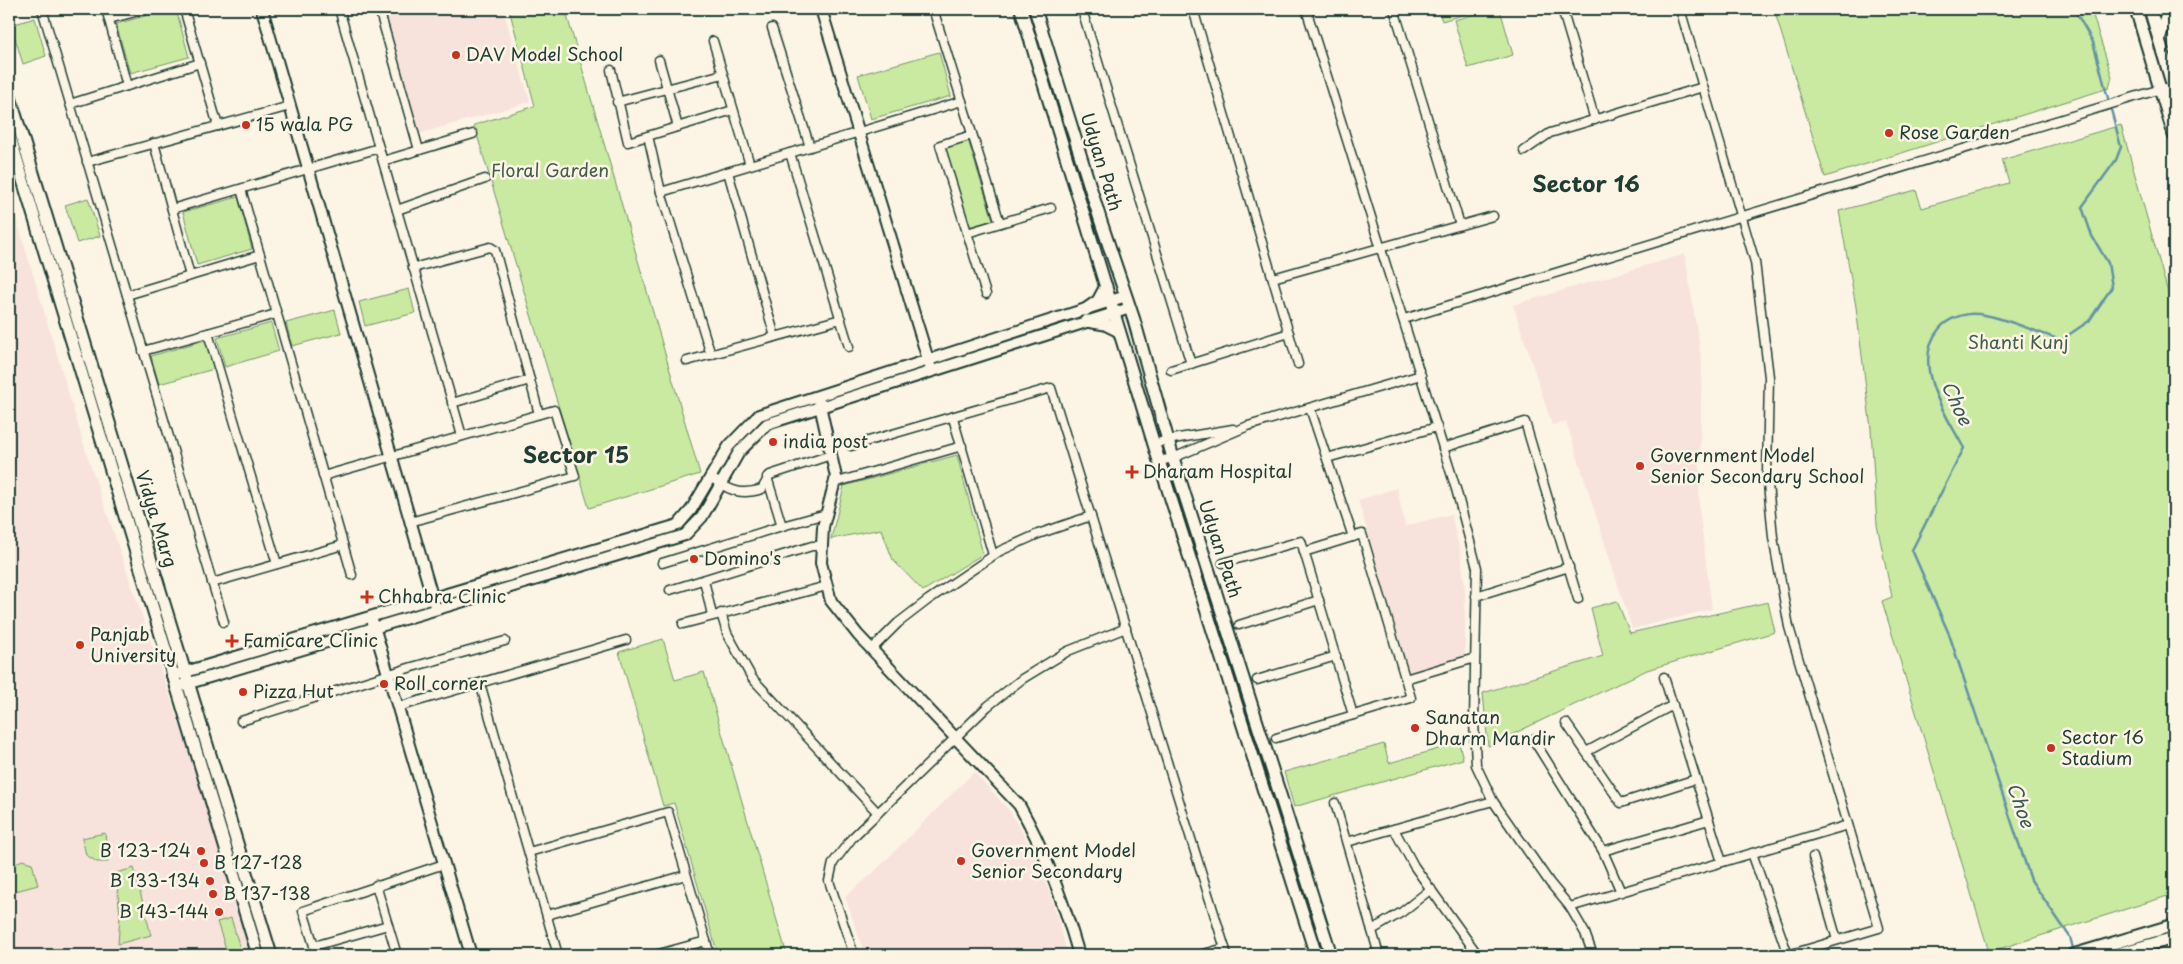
<svg xmlns="http://www.w3.org/2000/svg" width="2183" height="964" font-family="'Playpen Sans',sans-serif">
  <rect width="100%" height="100%" fill="#fcf5e5"/>
  <filter id="ink" filterUnits="userSpaceOnUse"><feTurbulence type="fractalNoise" baseFrequency=".02" numOctaves="2"/><feDisplacementMap in="SourceGraphic" scale="10" xChannelSelector="R" yChannelSelector="G"/><feConvolveMatrix kernelMatrix="1 2 1 2 8 2 1 2 1" color-interpolation-filters="sRGB"/></filter>
  <g filter="url(#ink)">
    <g fill="#f8e2dc">
      <path d="M382,9H503L530,102L418,134Z"/>
      <path d="M9,194L87,455L217,834L254,955H9Z"/>
      <path d="M1685,254L1702,363L1699,508L1712,609L1632,629L1566,421L1552,425L1513,305Z"/>
      <path d="M1397,488L1405,526L1451,514L1461,555L1465,587V656L1409,672L1358,500Z"/>
      <path d="M974,772L1009,810L1031,847L1050,894L1068,955H865L845,897L872,874Z"/>
    </g>
    <g fill="#cae9a1" stroke="#74936a">
      <path d="M170,9H176L189,57L130,73L116,24Z"/>
      <path d="M509,9H565L700,474L589,508L474,125L535,106Z"/>
      <path d="M1438,9H1483L1442,21Z"/>
      <path d="M1494,9H1500L1513,55L1468,68L1454,20Z"/>
      <path d="M1774,9H2091L2112,77L2109,88L1825,177Z"/>
      <path d="M35,18L46,56L23,64L11,25Z"/>
      <path d="M939,52L951,96L871,119L858,75Z"/>
      <path d="M2121,125L2174,314V894L1989,952L1882,601L1892,597L1877,525L1871,429L1856,307L1839,211L1916,190L1922,208L2009,183L2002,160Z"/>
      <path d="M968,140L993,220L969,227L944,148Z"/>
      <path d="M238,197L252,249L197,265L183,212Z"/>
      <path d="M88,198L100,236L77,243L65,205Z"/>
      <path d="M409,289L415,313L365,326L359,302Z"/>
      <path d="M335,310L341,333L292,346L286,323Z"/>
      <path d="M271,323L279,351L225,367L217,338Z"/>
      <path d="M205,340L214,369L159,384L151,356Z"/>
      <path d="M957,455L983,554L923,591L893,560L881,529L831,539L844,486Z"/>
      <path d="M1617,601L1630,633L1768,602L1775,632L1647,670L1488,746L1483,693L1603,656L1591,608Z"/>
      <path d="M663,639L675,680L704,672L787,955H718L674,803L663,806L619,652Z"/>
      <path d="M1459,743L1463,759L1294,807L1284,772L1384,744L1389,763Z"/>
      <path d="M105,833L108,862H97L86,855L82,838Z"/>
      <path d="M22,860L32,863L38,885L12,892C6,878 9,867 22,860Z"/>
      <path d="M134,868L151,935L118,944L120,916L116,873Z"/>
      <path d="M231,918L242,955H228L217,922Z"/>
    </g>
    <g fill="none" stroke-linecap="round" stroke-linejoin="round">
      <path stroke="#6393a5" stroke-width="2.5" d="M2074,952L2070,937L2031,880L1949,634L1912,550L1964,448C1946,415 1910,364 1939,329C1945,321 1958,315 1969,314C1990,311 2038,333 2061,340L2089,321L2112,287L2108,263L2092,236L2082,207L2116,160L2121,147L2093,42L2074,9"/>
      <defs>
        <g id="minor">
          <path d="M42,9L224,622"/>
          <path d="M106,9L127,86"/>
          <path d="M184,9L218,126"/>
          <path d="M339,9L462,436"/>
          <path d="M379,9L419,150"/>
          <path d="M933,9L1000,223"/>
          <path d="M1087,9L1082,10L1191,364"/>
          <path d="M1193,9L1298,364"/>
          <path d="M1306,9L1456,489L1477,568L1474,721L1476,765L1493,801L1550,883L1570,907L1585,933L1593,955"/>
          <path d="M1394,9L1460,225"/>
          <path d="M1562,9L1595,120"/>
          <path d="M1680,9L1755,262L1769,377L1767,473L1773,537L1789,627L1879,928L1788,955"/>
          <path d="M109,19L147,9"/>
          <path d="M772,28L810,147"/>
          <path d="M713,41L750,165"/>
          <path d="M659,60L678,127"/>
          <path d="M611,70L628,142L733,110"/>
          <path d="M617,102L723,74"/>
          <path d="M70,104L200,63"/>
          <path d="M972,135L940,145L986,294"/>
          <path d="M648,136L661,192L711,355"/>
          <path d="M154,143L190,276"/>
          <path d="M1524,151L1550,133L1703,87"/>
          <path d="M790,153L849,347"/>
          <path d="M383,161L473,134"/>
          <path d="M87,162L290,106"/>
          <path d="M728,172L775,337"/>
          <path d="M241,189L352,575"/>
          <path d="M661,192L962,101"/>
          <path d="M172,209L379,148"/>
          <path d="M397,210L485,179"/>
          <path d="M967,233L1051,208"/>
          <path d="M413,268L490,247L495,250L539,414"/>
          <path d="M1273,278L1493,216"/>
          <path d="M127,295L260,255"/>
          <path d="M1404,319L2164,88"/>
          <path d="M208,333L277,564"/>
          <path d="M143,351L276,314"/>
          <path d="M687,361L841,319"/>
          <path d="M1171,370L1289,333"/>
          <path d="M452,403L530,380"/>
          <path d="M1310,408L1353,537"/>
          <path d="M953,418L993,555"/>
          <path d="M1154,444L1167,440L1233,429"/>
          <path d="M851,446L1051,388L1227,955"/>
          <path d="M1443,448L1525,422L1578,599"/>
          <path d="M1327,458L1437,427"/>
          <path d="M1159,461L1173,458L1248,426L1421,375"/>
          <path d="M323,476L554,410L575,476L410,522"/>
          <path d="M767,477L782,526L826,514"/>
          <path d="M716,481C732,492 743,495 762,489L770,475L831,455"/>
          <path d="M834,483L962,446"/>
          <path d="M662,563L782,526"/>
          <path d="M1223,563L1301,541L1353,715"/>
          <path d="M704,580L712,615"/>
          <path d="M212,583L343,545"/>
          <path d="M670,590L812,546H822"/>
          <path d="M1476,596L1569,567"/>
          <path d="M721,613L727,633L752,678L878,813"/>
          <path d="M683,624L827,586"/>
          <path d="M1239,625L1319,600"/>
          <path d="M872,649L898,623L928,600L1000,551L1038,534L1091,516"/>
          <path d="M1664,677L1722,862"/>
          <path d="M1405,679L1475,658"/>
          <path d="M1257,680L1336,656"/>
          <path d="M480,683L558,955"/>
          <path d="M398,707L626,640"/>
          <path d="M241,721L412,667L505,641"/>
          <path d="M1566,723L1621,803L1696,779"/>
          <path d="M1276,738L1411,698L1362,534L1304,552"/>
          <path d="M1533,739L1603,851L1621,892"/>
          <path d="M1586,752L1673,705"/>
          <path d="M1335,803L1379,955"/>
          <path d="M1394,829L1414,866L1478,955"/>
          <path d="M1347,842L1493,801"/>
          <path d="M1603,851L1709,820"/>
          <path d="M529,852L668,812L710,955"/>
          <path d="M1752,853L1788,955"/>
          <path d="M1813,857L1837,940"/>
          <path d="M376,885L397,955"/>
          <path d="M1570,907L1848,825"/>
          <path d="M547,915L686,875"/>
          <path d="M1372,930L1402,912L1431,889"/>
          <path d="M314,946L388,925"/>
          <path d="M317,955L303,911L444,864"/>
          <path d="M655,955L706,941"/>
          <path d="M854,955L829,881L833,863L852,838L988,706L1022,679L1068,651L1126,628"/>
          <path d="M1200,955L1225,948"/>
        </g>
        <g id="tertiary">
          <path d="M262,9L434,603"/>
          <path d="M821,9L930,366"/>
          <path d="M2171,9L2174,21"/>
          <path d="M819,401L836,477L823,527L821,563L831,601L858,635L1019,805C1046,852 1064,903 1079,955"/>
          <path d="M373,623L471,955"/>
          <path d="M172,676L678,525L691,510L729,446L759,415L1126,296"/>
          <path d="M176,687L685,535L702,517L739,452L767,424L1130,308"/>
        </g>
        <g id="secondary">
          <path d="M1021,9L1159,461L1316,955"/>
          <path d="M1035,9L1101,222L1134,320L1173,458L1331,955"/>
          <path d="M2136,9L2174,135"/>
          <path d="M2150,9L2174,90"/>
          <path d="M2159,39L2169,9"/>
          <path d="M9,94L271,955"/>
          <path d="M9,134L258,955"/>
          <path d="M1085,310L1098,301L1106,286"/>
          <path d="M1087,321L1105,324L1119,331"/>
          <path d="M2073,955L2174,925"/>
          <path d="M2113,955L2174,938"/>
        </g>
      </defs>
      <use href="#minor" stroke="#1f3d34" stroke-width="11"/>
      <use href="#tertiary" stroke="#1f3d34" stroke-width="14"/>
      <use href="#secondary" stroke="#1f3d34" stroke-width="15"/>
      <use href="#minor" stroke="#fcf5e5" stroke-width="8"/>
      <use href="#tertiary" stroke="#fcf5e5" stroke-width="10"/>
      <use href="#secondary" stroke="#fcf5e5" stroke-width="11"/>
    </g>
  </g>
  <g fill="#c8321e" stroke="#fcf5e5" stroke-width="2">
    <circle cx="456" cy="55" r="5"/>
    <circle cx="246" cy="125" r="5"/>
    <circle cx="1889" cy="133" r="5"/>
    <circle cx="773" cy="442" r="5"/>
    <circle cx="1640" cy="466" r="5"/>
    <path d="M1129.5 464.5h5v5h5v5h-5v5h-5v-5h-5v-5h5z"/>
    <circle cx="694" cy="559" r="5"/>
    <path d="M364.5 589.5h5v5h5v5h-5v5h-5v-5h-5v-5h5z"/>
    <path d="M229.5 633.5h5v5h5v5h-5v5h-5v-5h-5v-5h5z"/>
    <circle cx="80" cy="645" r="5"/>
    <circle cx="384" cy="684" r="5"/>
    <circle cx="243" cy="692" r="5"/>
    <circle cx="1415" cy="728" r="5"/>
    <circle cx="2051" cy="748" r="5"/>
    <circle cx="201" cy="851" r="5"/>
    <circle cx="961" cy="861" r="5"/>
    <circle cx="204" cy="863" r="5"/>
    <circle cx="210" cy="881" r="5"/>
    <circle cx="213" cy="894" r="5"/>
    <circle cx="219" cy="912" r="5"/>
  </g>
  <g text-anchor="middle" stroke-width="5" stroke-linejoin="round" paint-order="stroke">
    <g font-size="18" fill="#1f3d34" stroke="#fcf5e5" text-anchor="start">
      <text x="466" y="61">DAV Model School</text>
      <text x="256" y="131">15 wala PG</text>
      <text x="1899" y="139">Rose Garden</text>
      <text x="783" y="448">india post</text>
      <text x="1650" y="462">Government Model<tspan x="1650" dy="21">Senior Secondary School</tspan></text>
      <text x="1143" y="478">Dharam Hospital</text>
      <text x="704" y="565">Domino's</text>
      <text x="378" y="603">Chhabra Clinic</text>
      <text x="90" y="641">Panjab<tspan x="90" dy="21">University</tspan></text>
      <text x="243" y="647">Famicare Clinic</text>
      <text x="394" y="690">Roll corner</text>
      <text x="253" y="698">Pizza Hut</text>
      <text x="1425" y="724">Sanatan<tspan x="1425" dy="21">Dharm Mandir</tspan></text>
      <text x="2061" y="744">Sector 16<tspan x="2061" dy="21">Stadium</tspan></text>
      <text x="191" y="857" text-anchor="end">B 123-124</text>
      <text x="971" y="857">Government Model<tspan x="971" dy="21">Senior Secondary</tspan></text>
      <text x="214" y="869">B 127-128</text>
      <text x="200" y="887" text-anchor="end">B 133-134</text>
      <text x="223" y="900">B 137-138</text>
      <text x="209" y="918" text-anchor="end">B 143-144</text>
    </g>
    <g font-size="18" fill="#1f3d34" stroke="#fcf5e5">
      <text transform="translate(1101 162) rotate(73)" y="6">Udyan Path</text>
      <text transform="translate(156 519) rotate(73)" y="6">Vidya Marg</text>
      <text transform="translate(1220 549) rotate(72)" y="6">Udyan Path</text>
    </g>
    <g font-size="18" fill="#415f4a" stroke="#fcf5e5">
      <text x="550" y="177">Floral Garden</text>
      <text x="2018" y="349">Shanti Kunj</text>
    </g>
    <g font-size="19" font-style="italic" fill="#365a5a" stroke="#fcf5e5">
      <text transform="translate(1957 403) rotate(65)" y="7">Choe</text>
      <text transform="translate(2021 805) rotate(71)" y="7">Choe</text>
    </g>
    <g font-size="22" font-weight="bold" fill="#1f3d34" stroke="#fcf5e5">
      <text x="1586" y="192">Sector 16</text>
      <text x="576" y="463">Sector 15</text>
    </g>
  </g>
  <rect width="2183" height="964" fill="none" stroke="#fcf5e5" stroke-width="30"/>
  <rect x="15" y="15" width="2153" height="934" fill="none" stroke="#1f3d34" stroke-width="2" filter="url(#ink)"/>
</svg>
